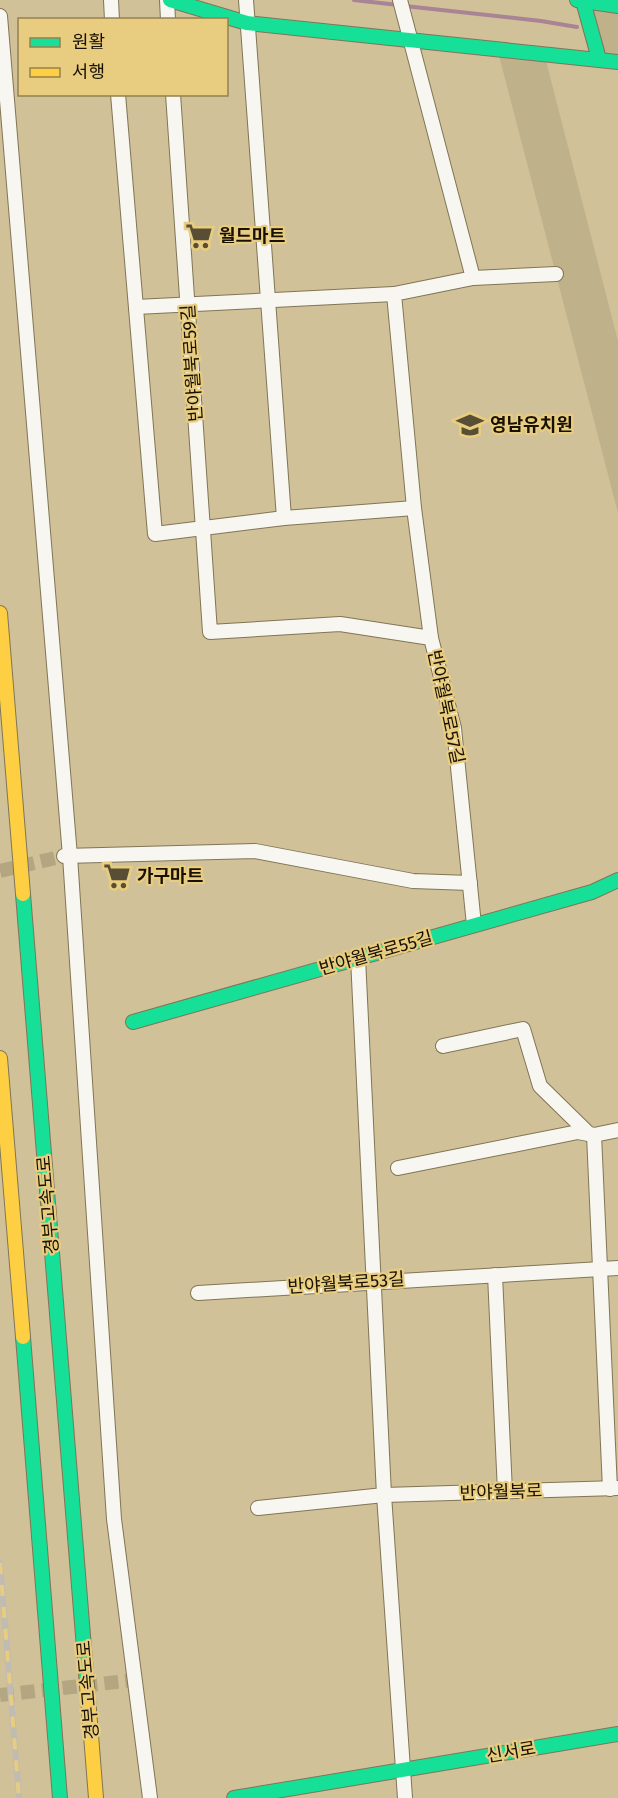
<svg xmlns="http://www.w3.org/2000/svg" width="618" height="1798" font-family="'Fira Sans','Noto Sans KR',sans-serif">
  <rect width="100%" height="100%" fill="#d0c198"/>
  <g fill="#bfb28b">
    <path d="M583,1L618,6V62L599,59Z"/>
    <path d="M497,48L544,53L618,341V513Z"/>
  </g>
  <g fill="none" stroke-linecap="round" stroke-linejoin="round">
    <g stroke="#a88494" stroke-width="4">
      <path d="M354,0L398,5"/>
      <path d="M405,6L541,21L577,27"/>
    </g>
    <g stroke="#b4a681" stroke-width="14" stroke-dasharray="14 7" stroke-linecap="butt">
      <path d="M0,871L64,856"/>
      <path d="M0,1695L135,1680"/>
    </g>
    <defs>
      <g id="street">
        <path d="M111,0L112,20"/>
        <path d="M167,0L168,20"/>
        <path d="M246,0L284,518L414,508"/>
        <path d="M400,0L473,278"/>
        <path d="M0,16L70,856L114,1519L150,1798"/>
        <path d="M118,94L155,534L284,518"/>
        <path d="M173,94L210,632L340,624L431,638L454,728L474,925"/>
        <path d="M136,307L394,294"/>
        <path d="M431,638L414,508L394,294L473,278L556,274"/>
        <path d="M64,856L255,851L413,881L470,883"/>
        <path d="M358,958L384,1495L405,1798"/>
        <path d="M443,1046L523,1029L540,1086L589,1134"/>
        <path d="M594,1135L610,1489"/>
        <path d="M398,1168L578,1132L594,1135L618,1130"/>
        <path d="M495,1275L505,1492"/>
        <path d="M198,1293L618,1268"/>
        <path d="M258,1508L384,1495L618,1488"/>
      </g>
      <g id="fast">
        <path d="M170,0L247,23L618,62"/>
        <path d="M577,0L618,6"/>
        <path d="M583,1L599,59"/>
        <path d="M23,894L87,1685"/>
        <path d="M133,1022L592,892L618,880"/>
        <path d="M23,1337L60,1798"/>
        <path d="M234,1798L618,1734"/>
      </g>
      <g id="slow">
        <path d="M0,613L23,894"/>
        <path d="M0,1058L23,1337"/>
        <path d="M87,1685L96,1798"/>
      </g>
    </defs>
    <use href="#street" stroke="#807556" stroke-width="16"/>
    <use href="#fast" stroke="#807556" stroke-width="16"/>
    <use href="#slow" stroke="#807556" stroke-width="16"/>
    <use href="#street" stroke="#f8f6f0" stroke-width="14"/>
    <use href="#fast" stroke="#16e098" stroke-width="14"/>
    <use href="#slow" stroke="#ffcf43" stroke-width="14"/>
    <defs>
      <path id="rail" d="M0,1563L19,1798"/>
    </defs>
    <use href="#rail" stroke="#c1bcb1" stroke-width="6"/>
    <use href="#rail" stroke="#e8cc80" stroke-width="4" stroke-dasharray="11" stroke-linecap="butt"/>
  </g>
  <defs>
    <symbol id="supermarket-bare" viewBox="-9 -9 18 18"><path d="M-6-5.5h2.5l.6 2H6L4.5 2H-2.5L-4.4-4H-6ZM-1.5 3.2a1.3 1.3 0 1 0 .1 0ZM3 3.2a1.3 1.3 0 1 0 .1 0Z" fill="#584e35" stroke="#e8cc80" stroke-width="2.5" paint-order="stroke"/></symbol>
    <symbol id="school-bare" viewBox="-9 -9 18 18"><path d="M0-5L7-2L0 1L-7-2ZM-4 1L0 2.5L4 1V4Q0 6-4 4Z" fill="#584e35" stroke="#e8cc80" stroke-width="2.5" paint-order="stroke"/></symbol>
  </defs>
  <g fill-rule="evenodd">
    <use href="#supermarket-bare" x="180" y="217" width="38" height="38"/>
    <use href="#school-bare" x="451" y="406" width="38" height="38"/>
    <use href="#supermarket-bare" x="98" y="857" width="38" height="38"/>
  </g>
  <g text-anchor="middle" stroke-width="4.5" stroke-linejoin="round" paint-order="stroke">
    <g font-size="18" font-weight="bold" fill="#181000" stroke="#e8cc80" text-anchor="start">
      <text x="219" y="242">월드마트</text>
      <text x="490" y="431">영남유치원</text>
      <text x="137" y="882">가구마트</text>
    </g>
    <g font-size="18" fill="#181000" stroke="#e8cc80">
      <text transform="translate(192 363) rotate(-94)" y="6">반야월북로59길</text>
      <text transform="translate(446 707) rotate(78)" y="6">반야월북로57길</text>
      <text transform="translate(376 953) rotate(-16)" y="6">반야월북로55길</text>
      <text transform="translate(48 1205) rotate(-95)" y="6">경부고속도로</text>
      <text transform="translate(346 1283) rotate(-4)" y="6">반야월북로53길</text>
      <text transform="translate(501 1492) rotate(-2)" y="6">반야월북로</text>
      <text transform="translate(88 1690) rotate(-95)" y="6">경부고속도로</text>
      <text transform="translate(511 1752) rotate(-10)" y="6">신서로</text>
    </g>
  </g>
  <rect x="18" y="18" width="210" height="78" fill="#e8cc80" stroke="#95814d" stroke-width="1.5"/>
  <rect x="30" y="38" width="30" height="9" fill="#16e098" stroke="#95814d" stroke-width="1.5"/>
  <text x="72" y="48" font-size="18" fill="#181000">원활</text>
  <rect x="30" y="68" width="30" height="9" fill="#ffcf43" stroke="#95814d" stroke-width="1.5"/>
  <text x="72" y="78" font-size="18" fill="#181000">서행</text>
</svg>
